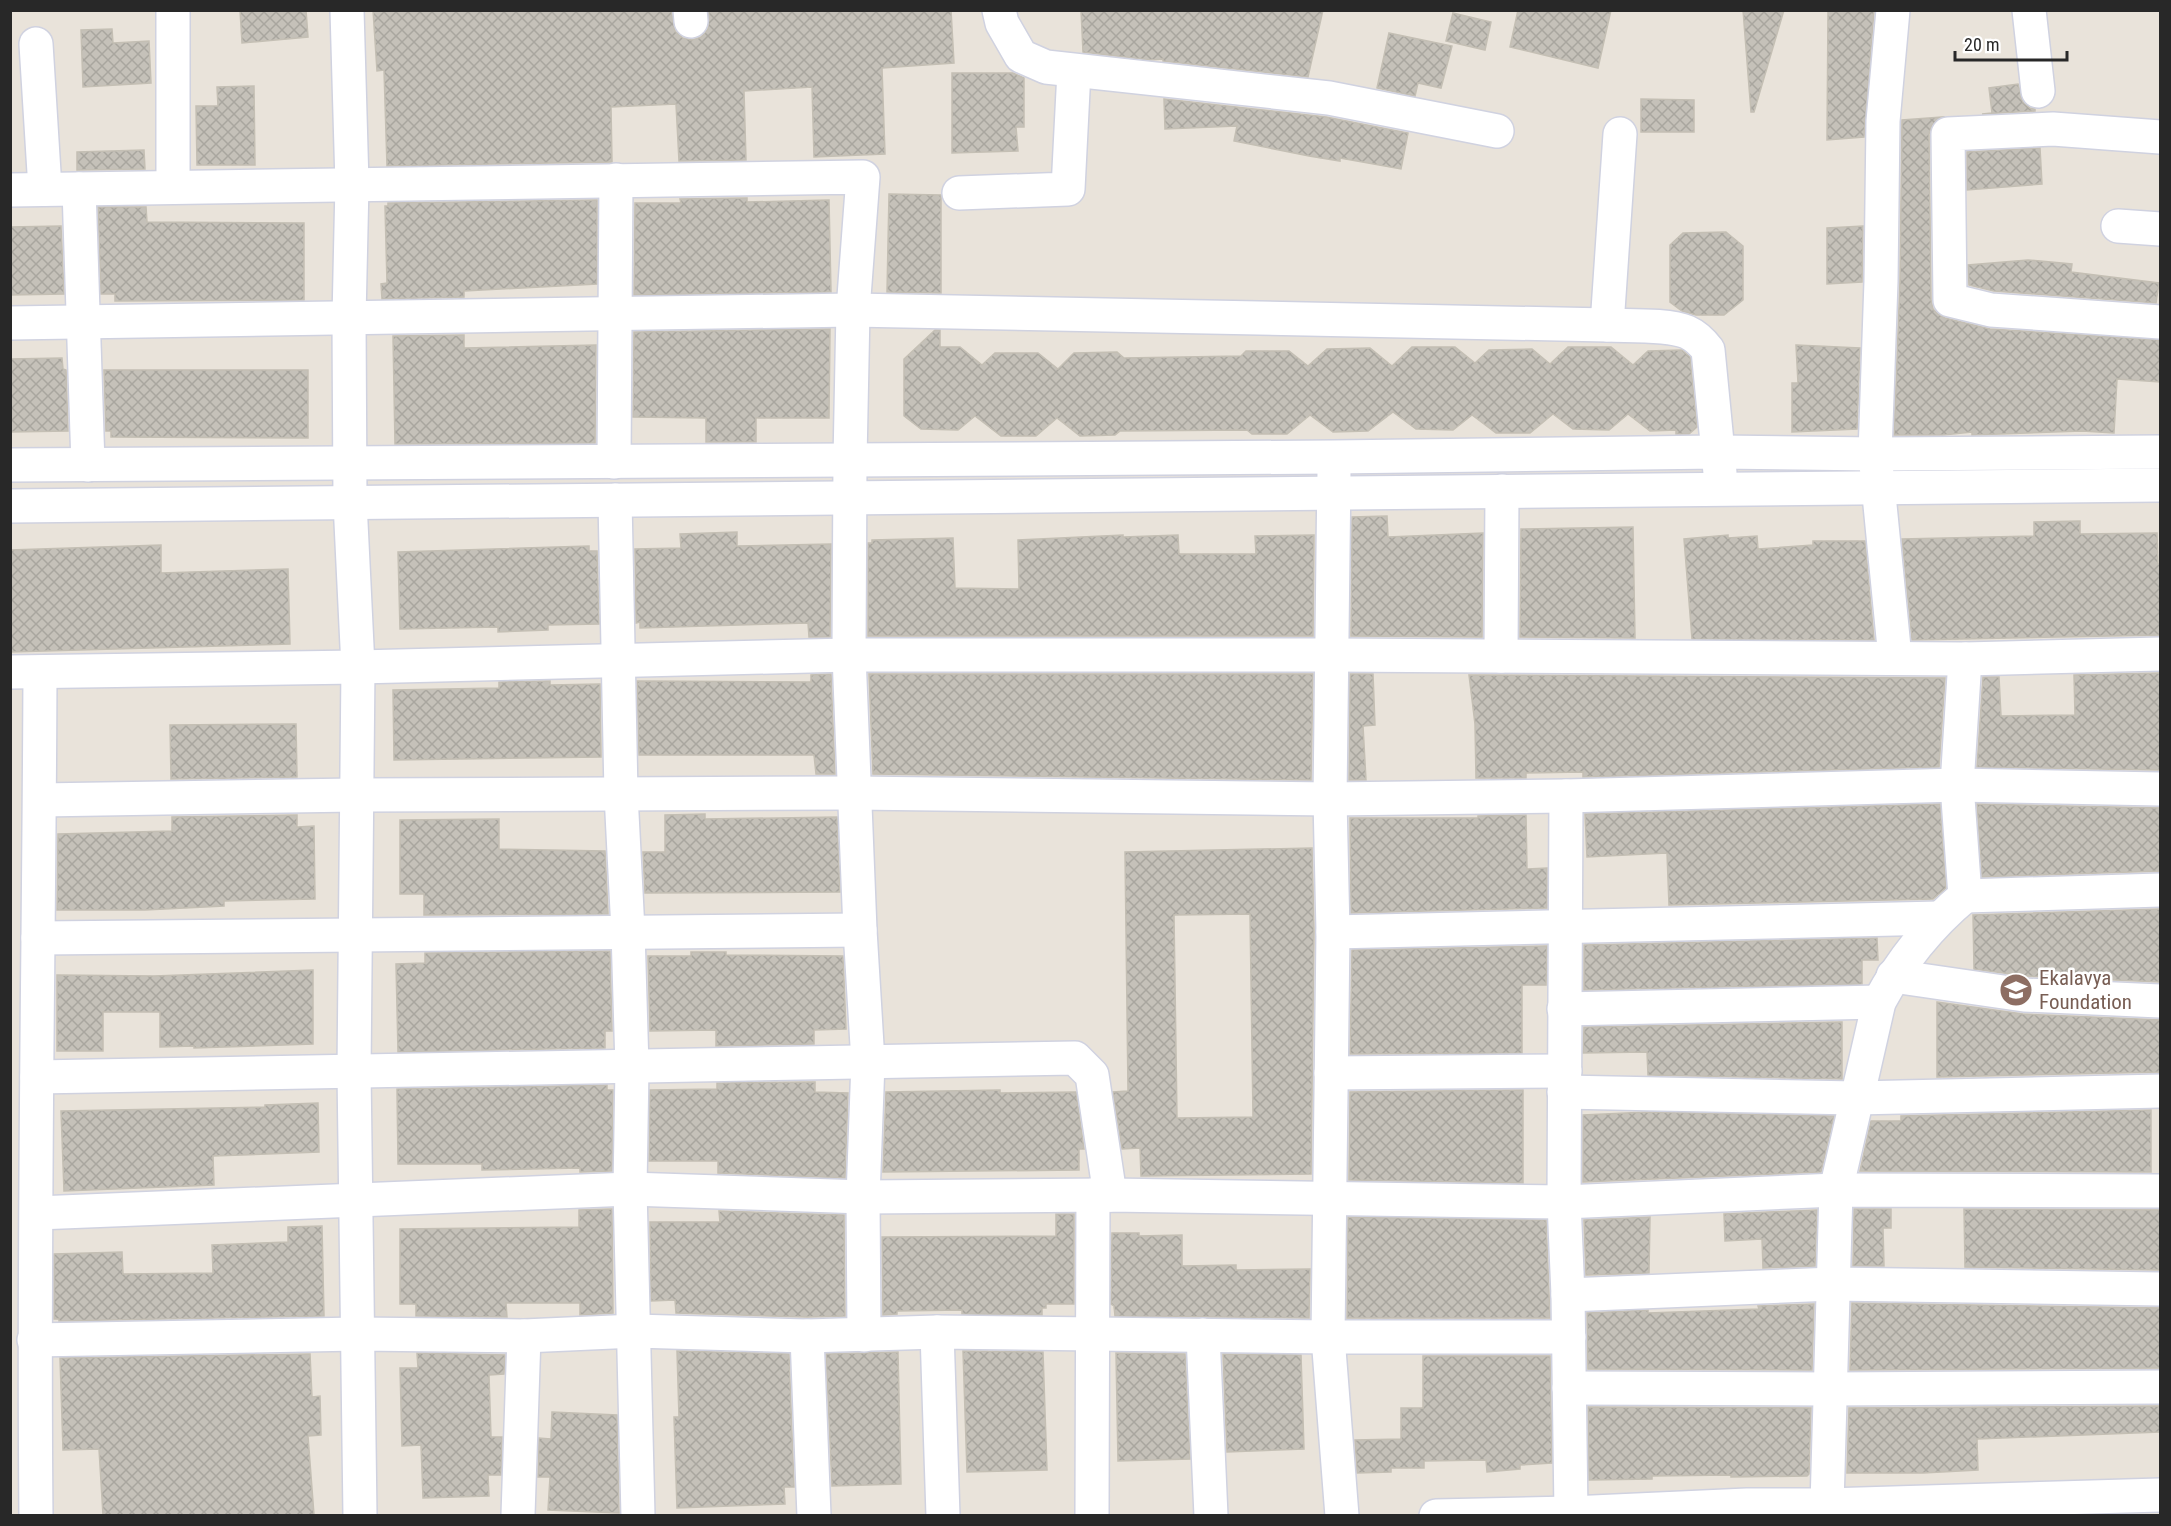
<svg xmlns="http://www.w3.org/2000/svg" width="2171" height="1526" font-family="'Roboto Condensed',sans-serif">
  <defs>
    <pattern id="building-cross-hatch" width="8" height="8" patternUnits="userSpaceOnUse" patternTransform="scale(1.5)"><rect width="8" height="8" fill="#c5c1b9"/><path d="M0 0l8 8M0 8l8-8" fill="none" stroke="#a9a69f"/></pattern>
  </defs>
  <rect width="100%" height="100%" fill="#e9e3da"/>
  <g fill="url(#building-cross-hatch)" stroke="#c4bfb4" stroke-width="1.5" fill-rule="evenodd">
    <path d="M240,10H306L308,37L242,43Z"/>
    <path d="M373,10H671L675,31L683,38L692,40L701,37L708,29L709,10H951L954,63L882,68L885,154L814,157L812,87L744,91L746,160L679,161L676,104L611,107L612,162L387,166L384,70L377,71Z"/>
    <path d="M1081,10H1323L1308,77L1163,61V59L1150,60L1083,52Z"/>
    <path d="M1518,10H1611L1598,68L1510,47Z"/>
    <path d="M1743,10H1784L1754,112H1751Z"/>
    <path d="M1828,10H1874L1864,137L1827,140Z"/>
    <path d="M1453,13L1491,22L1485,50L1446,41Z"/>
    <path d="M112,29L113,43L149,41L151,83L83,87L81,30Z"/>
    <path d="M1389,33L1452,46L1441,88L1418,83L1415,96L1377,88Z"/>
    <path d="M952,73H1013L1024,78V127H1016L1018,151L952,153Z"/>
    <path d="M2018,84L2023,102L2030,108L2035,109V111L1982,114L1992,113L1989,88Z"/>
    <path d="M254,86L255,165H197L196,106H218L217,87Z"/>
    <path d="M1164,99L1326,117L1408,133L1401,169L1340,158V161L1309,156L1234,141L1237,126L1165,129Z"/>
    <path d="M1641,99L1694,100V132H1641Z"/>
    <path d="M1943,117L1932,125L1929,134L1931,300L1933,309L1938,314L1945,318L1990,329L2160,340V382L2117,379L2114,433L2082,431L1972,435V432L1943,435H1894L1900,281L1902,120Z"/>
    <path d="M2040,148L2042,184L1967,190V152Z"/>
    <path d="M144,150L145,169L77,170V152Z"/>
    <path d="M889,194L941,195V293L887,292Z"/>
    <path d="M747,198V202L829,200L831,292L634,295L635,203H681L680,199Z"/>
    <path d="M597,200V284L464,291V297L382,299L381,284L387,283L385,206H388V203Z"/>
    <path d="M98,207H146L147,222L304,223V300L115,301V294H101Z"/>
    <path d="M61,226L64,294L10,295V227Z"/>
    <path d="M1863,226L1862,282L1827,284V228Z"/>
    <path d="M1726,232L1743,246V300L1724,315H1696L1682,311L1670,302V245L1683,233Z"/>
    <path d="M2028,260L2072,264L2071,272L2159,283L2156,303L1994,291L1969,285L1968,265Z"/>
    <path d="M830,329L829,418H756V442H706V418L633,417L634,332Z"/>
    <path d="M935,330H940V347H960L982,365L995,353H1038L1058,369L1074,353L1117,352L1124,358L1241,356L1246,351H1289L1308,366L1327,349L1370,348L1392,366L1412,347H1455L1475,363L1489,350L1532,349L1550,364L1568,347H1611L1633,365L1648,351L1682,350L1690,357L1697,427L1689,434H1676V430L1650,431L1628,414L1609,430L1573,429L1553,414L1530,433H1496L1472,415L1453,430L1416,429L1393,412L1368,431L1333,432L1310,415L1287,434H1252L1247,430L1120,431L1115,435L1080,436L1057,418L1036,436H1001L975,416L958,430L921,429L904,416V359Z"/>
    <path d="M464,335V348L596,345L595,443L395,444L393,336Z"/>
    <path d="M1796,345L1860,348L1857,429L1792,432V383H1798Z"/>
    <path d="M62,358L63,369L66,370L68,431L10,432V359Z"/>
    <path d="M104,370H308V438L111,437V431H106Z"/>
    <path d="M1387,516L1388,537L1483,533L1482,637L1351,636L1352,517Z"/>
    <path d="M2080,521V534L2157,533L2158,564H2160V635L1912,640L1902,539L2034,536V522Z"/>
    <path d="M1633,527L1635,638L1520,637L1521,529Z"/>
    <path d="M737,532V546L831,544L830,637H809L808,623L640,628V622L636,623L635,549L681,548L680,534Z"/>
    <path d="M1123,535V537L1178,535L1179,554H1256L1255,536L1314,535L1313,636H868V543H872V540L953,538L955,588L1019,589L1018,540Z"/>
    <path d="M1728,535V538L1757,536L1758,549L1813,545V541H1865L1874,640L1692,639L1684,539Z"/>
    <path d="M161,545V573L288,569L290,644L10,652V550Z"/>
    <path d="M589,546V551H597L599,624L548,625V630L498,632V627L400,629L398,552Z"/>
    <path d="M2160,673V770L1977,767L1983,677H1999L2001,716L2075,715L2074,675Z"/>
    <path d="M831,674L835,774H816L814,755H639L637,681L811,682V675Z"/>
    <path d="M869,674H1313L1311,780L873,774Z"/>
    <path d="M1350,674H1373L1375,725L1363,726L1366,780H1349Z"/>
    <path d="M1469,675L1945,678L1939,767L1583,777V772L1526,773V778H1476L1475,724Z"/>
    <path d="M550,681V685L600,684L601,757L394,760L393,690L499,688V682Z"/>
    <path d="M296,724L297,777L171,779L170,725Z"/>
    <path d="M1940,804L1946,888L1933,899L1669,905L1667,853L1587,857L1585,814Z"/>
    <path d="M1977,804L2160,808V871L1982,877Z"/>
    <path d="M705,814V819L837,817L840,892L645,893L643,852H665V815Z"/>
    <path d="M297,815V827L314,826L315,899L224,901V906L145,910H57L58,834L172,831V817Z"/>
    <path d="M1526,815L1527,869L1547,868V908L1351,913L1350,818H1478V816Z"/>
    <path d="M499,819V849L605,851L608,914L424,915V894H400V820Z"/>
    <path d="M1312,848L1314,932L1311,1174L1141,1176L1140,1148L1122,1149L1113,1092L1128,1091L1125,852ZM1250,914L1253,1117L1177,1118L1174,915Z"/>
    <path d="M2160,909V982L2026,976L1974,969L1973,915Z"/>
    <path d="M1877,938L1878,960H1862V984L1584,990V945Z"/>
    <path d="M1547,946L1546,985H1522V1053L1350,1054L1352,950Z"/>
    <path d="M610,951L612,1031H605V1048L398,1052L396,964L425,963V953Z"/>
    <path d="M691,952H726V955L843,956L846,1029L814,1030V1044L716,1046V1030L650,1031L648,956H691Z"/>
    <path d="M313,970V1044L194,1048V1046L160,1047V1012H103V1051H57V975L154,976Z"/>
    <path d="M1937,1002L2023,1014L2160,1020V1072L1937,1077Z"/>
    <path d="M1842,1022V1079L1648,1075L1647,1052L1583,1053L1584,1027Z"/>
    <path d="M815,1082V1092L848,1093L845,1178L718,1173V1161H649L650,1090L717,1089V1083Z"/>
    <path d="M607,1085V1090H613L612,1171L580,1172V1168L482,1170V1164H398L397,1089Z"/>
    <path d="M1000,1090V1093L1076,1092L1084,1149H1079V1170L883,1172L886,1092Z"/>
    <path d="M1523,1090V1183L1349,1180L1350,1092Z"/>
    <path d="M318,1103L319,1152L213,1156L214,1185L64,1191L61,1111L265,1107V1105Z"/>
    <path d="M2151,1110V1172L1860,1171L1871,1121H1901V1116Z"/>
    <path d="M1648,1112L1834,1116L1821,1172L1583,1182V1115Z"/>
    <path d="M612,1209L613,1313L580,1315V1303H506L507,1317L416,1316V1304H400V1229L579,1227V1210Z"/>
    <path d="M1854,1209H1891V1228H1883L1884,1266H1853Z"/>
    <path d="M1964,1209L2160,1210V1270L1965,1267Z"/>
    <path d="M1817,1210L1815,1266L1763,1268L1762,1239L1725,1241L1724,1214Z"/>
    <path d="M719,1211L844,1215L845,1316L807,1317L676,1313L675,1300L651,1301L650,1222H720Z"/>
    <path d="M1056,1214H1074V1304H1046V1308H1042V1315L962,1314V1310L897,1311V1314L883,1315L882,1237L1056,1236Z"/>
    <path d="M1348,1217L1546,1220L1550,1318H1347Z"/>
    <path d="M1650,1217L1649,1273L1586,1275L1584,1220Z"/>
    <path d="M322,1226L324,1316L59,1321V1319H54V1254L122,1252L123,1274L213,1273L212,1245L288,1242V1227Z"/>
    <path d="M1112,1233H1139V1236L1182,1235V1266L1236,1265V1270L1310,1269L1309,1318L1115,1316L1114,1306L1111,1304Z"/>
    <path d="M1852,1303L2160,1308V1368L1850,1370Z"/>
    <path d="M1814,1304L1812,1370L1588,1369L1587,1313L1648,1310V1313L1759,1309L1758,1306Z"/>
    <path d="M677,1351L789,1354L794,1487H784L785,1504L677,1508L674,1417H679Z"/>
    <path d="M963,1351L1043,1352L1047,1470L967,1472Z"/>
    <path d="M898,1352L901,1484L832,1486L826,1354Z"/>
    <path d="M417,1353L505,1355L504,1374L489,1375L491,1437H502L501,1475H488L489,1496L423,1498L421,1445L402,1446L400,1368H418Z"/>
    <path d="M1116,1353L1185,1354L1190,1459L1118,1461Z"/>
    <path d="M310,1354L312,1397L320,1396L321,1435L308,1436L314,1515H103L99,1449L63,1450L60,1358Z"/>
    <path d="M1223,1354L1301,1355L1304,1449L1227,1452Z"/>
    <path d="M1423,1356H1550L1552,1463L1520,1465V1469L1487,1472L1486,1460L1424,1461V1468H1391V1472L1357,1473L1355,1440L1401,1439V1408H1423Z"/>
    <path d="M2160,1406V1432L1977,1439L1978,1470L1923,1473H1847L1849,1408Z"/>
    <path d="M1588,1407L1811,1408L1809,1474L1807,1476L1731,1477V1475L1652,1476V1479L1589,1480Z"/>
    <path d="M552,1412L617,1415L619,1513L548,1510L550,1477H538L539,1438L551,1439Z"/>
  </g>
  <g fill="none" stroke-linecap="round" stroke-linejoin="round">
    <defs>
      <g id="street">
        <path d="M347,10L352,184L349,318L350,502L358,667L354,1071L360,1516"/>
        <path d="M690,10L691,21"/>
        <path d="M999,10L1002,23L1021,56L1046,67L1329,98L1497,131"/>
        <path d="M1893,10L1883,121L1881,281L1875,454L1895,658"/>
        <path d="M2029,10L2038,91"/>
        <path d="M36,44L45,189"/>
        <path d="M2160,137L2053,129L1948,134L1950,300L1991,310L2160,322"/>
        <path d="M173,187V10"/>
        <path d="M79,189L88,465"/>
        <path d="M10,190L863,177L853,310L850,460L849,655L860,930L868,1062L863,1197L864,1335"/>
        <path d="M959,193L1068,189L1074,71"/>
        <path d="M2118,226L2160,229"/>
        <path d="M10,323L853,310L1607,325L1620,134"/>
        <path d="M1607,325C1628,326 1668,324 1687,332C1696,336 1702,342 1708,350L1720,473"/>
        <path d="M614,462L616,180"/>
        <path d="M10,465L1333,457L1718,452L1875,454L2160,452"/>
        <path d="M1334,471L1330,799L1333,932L1328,1337L1342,1516"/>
        <path d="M615,500L621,794L628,931L632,1067L630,1189L638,1516"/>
        <path d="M10,506L2160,485"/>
        <path d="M1501,656L1502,491"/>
        <path d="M10,672L358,667L849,655H1333L1965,659L2160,654"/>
        <path d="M1566,796L1564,1202L1568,1295L1571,1513"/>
        <path d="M40,800L356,795L854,793L1330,799L1566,796L1957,785L2160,789"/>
        <path d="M1965,896L2160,890"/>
        <path d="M1333,932L1939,918"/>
        <path d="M38,938L860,930"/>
        <path d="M1893,976L2024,995L2160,1001"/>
        <path d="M1564,1009L1879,1002"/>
        <path d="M1331,1073L1565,1071"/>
        <path d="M37,1077L1075,1058L1092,1075L1110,1195"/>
        <path d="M1564,1092L1856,1098L2160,1091"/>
        <path d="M37,1213L630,1189L863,1197L1110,1195L1564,1202L1836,1190L2160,1191"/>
        <path d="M1568,1295L1833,1284L2160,1289"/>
        <path d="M937,1332L943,1516"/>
        <path d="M1203,1335L1211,1516"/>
        <path d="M807,1336L814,1516"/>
        <path d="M34,1340L358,1334L524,1336L635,1331L807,1336L937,1332L1328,1337H1569"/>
        <path d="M1569,1388L1830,1389L2160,1387"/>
        <path d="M1827,1505L1836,1190L1879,1002C1901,961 1930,925 1965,896L1957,785L1965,659"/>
        <path d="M518,1515L524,1336"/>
        <path d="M36,1516C33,1234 39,953 40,672"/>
        <path d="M1092,1516L1093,1195"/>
        <path d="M1436,1516L1571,1513L1747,1505H1827L2160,1495"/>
      </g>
    </defs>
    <use href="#street" stroke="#d0d2e0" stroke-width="36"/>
    <use href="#street" stroke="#fff" stroke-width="33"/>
  </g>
  <defs>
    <symbol id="university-disc" viewBox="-11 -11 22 22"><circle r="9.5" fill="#8d6e63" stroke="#fff"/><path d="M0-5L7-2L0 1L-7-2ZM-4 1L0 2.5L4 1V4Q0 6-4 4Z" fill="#fff"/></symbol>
  </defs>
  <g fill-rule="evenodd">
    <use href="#university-disc" x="1997" y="971" width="38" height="38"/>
  </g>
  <g text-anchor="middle" stroke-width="5" stroke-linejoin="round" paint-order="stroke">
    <g font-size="21" fill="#785e54" stroke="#fff" text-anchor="start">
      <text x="2039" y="985">Ekalavya<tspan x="2039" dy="24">Foundation</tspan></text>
    </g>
  </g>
  <rect width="2171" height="1526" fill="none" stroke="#282828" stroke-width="24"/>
  <path d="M1955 51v9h112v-9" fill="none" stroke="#282828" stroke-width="3"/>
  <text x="1964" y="51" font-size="18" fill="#282828" stroke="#ffffff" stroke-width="4.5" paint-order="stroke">20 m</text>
</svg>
